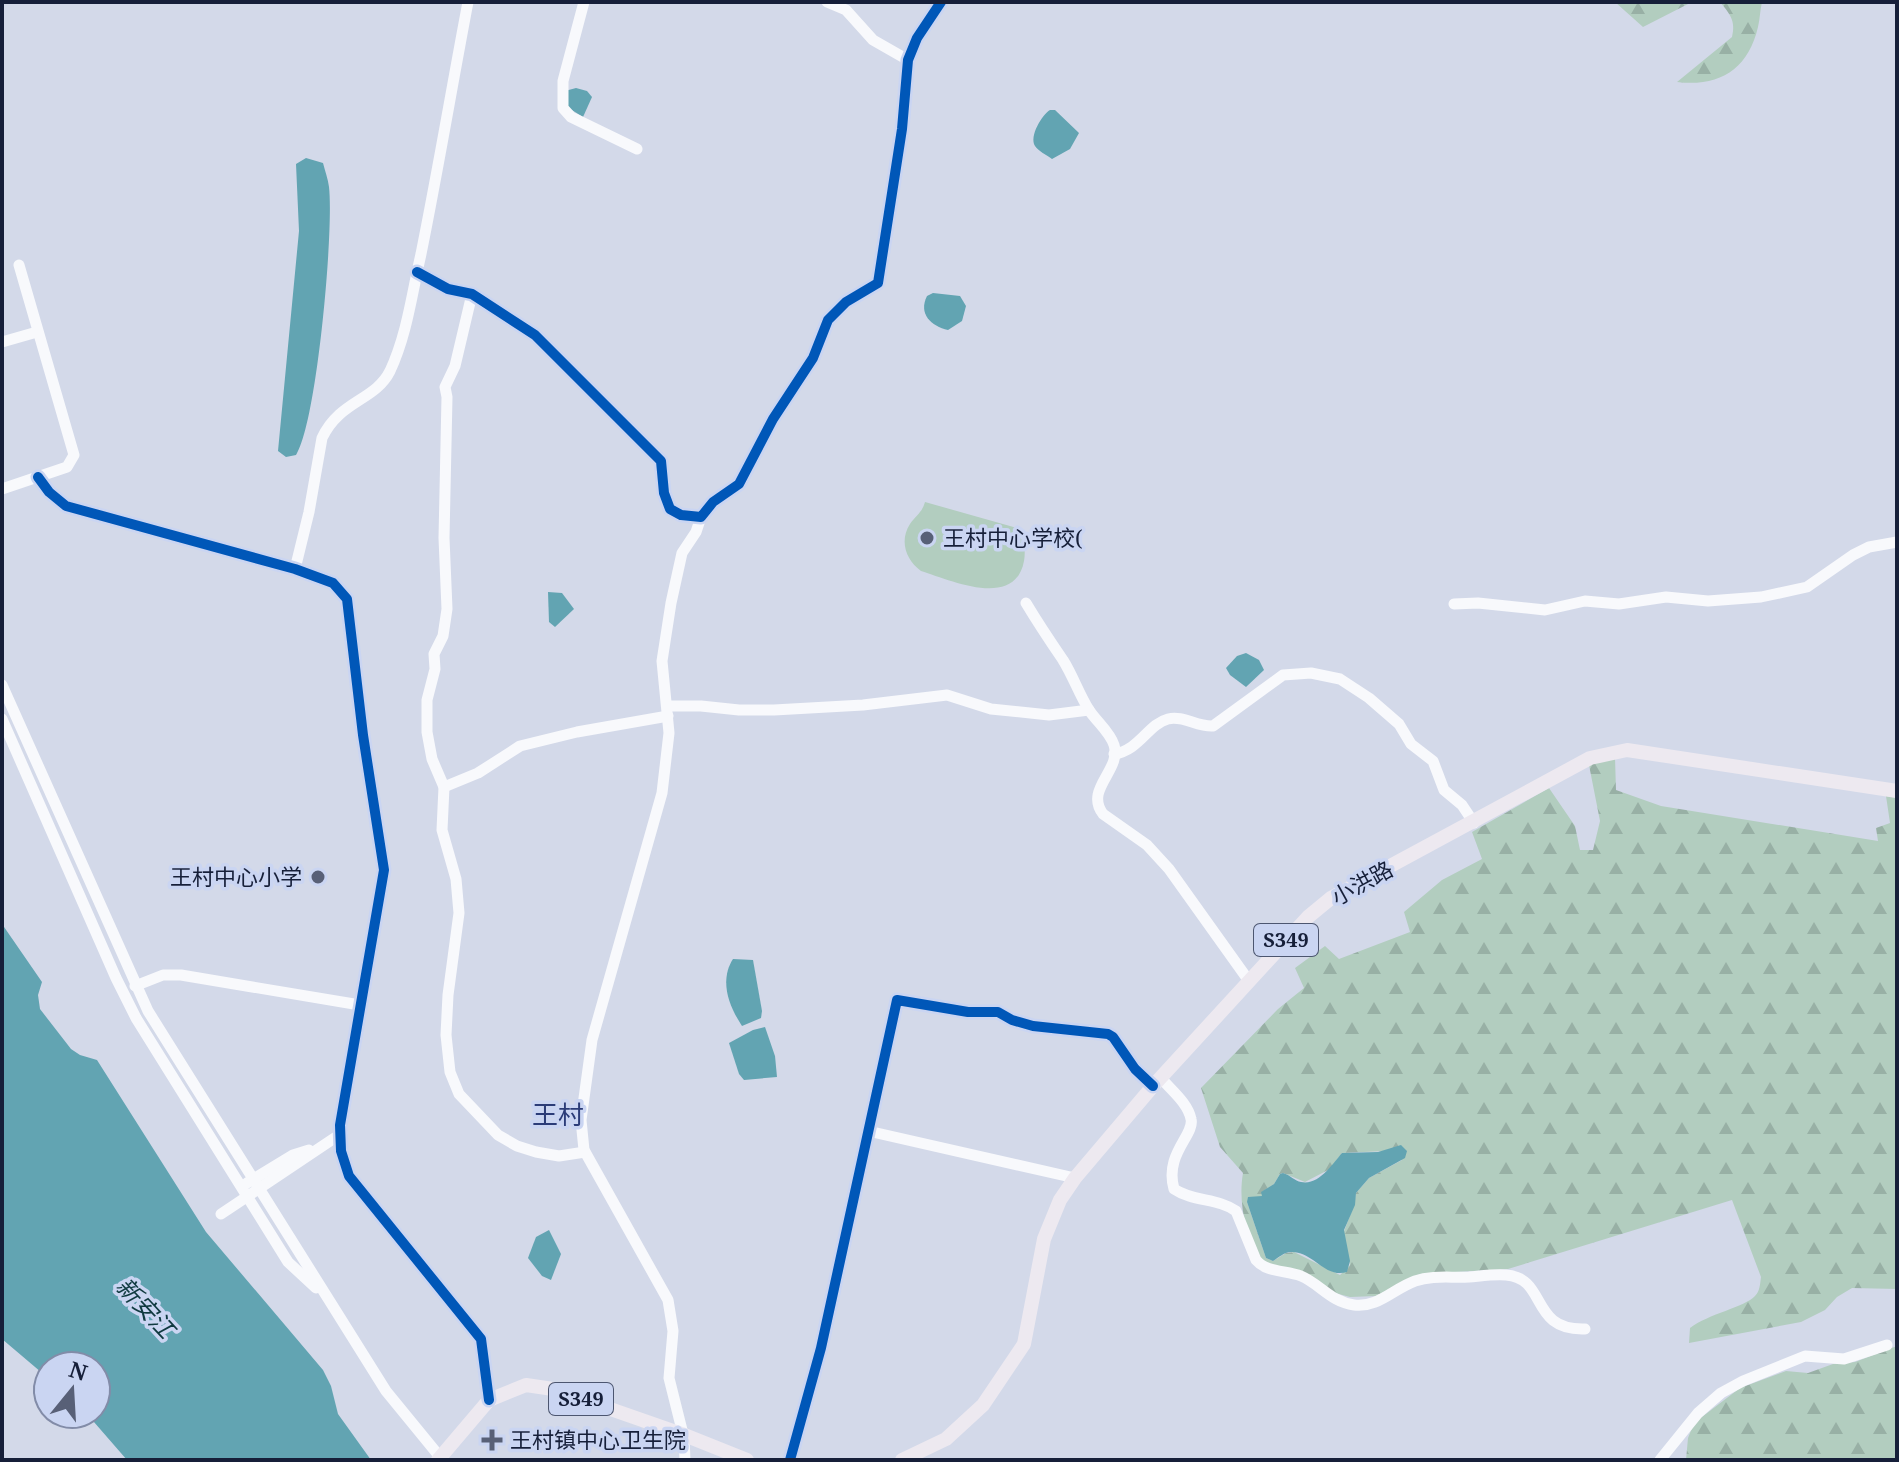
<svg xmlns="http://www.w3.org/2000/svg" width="1899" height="1462" font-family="'Noto Serif','Noto Sans SC',serif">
  <defs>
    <pattern id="forest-firs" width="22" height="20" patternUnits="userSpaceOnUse" patternTransform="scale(2)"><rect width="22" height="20" fill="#b2cdbf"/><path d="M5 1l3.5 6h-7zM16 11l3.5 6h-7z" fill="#98b0a5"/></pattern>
  </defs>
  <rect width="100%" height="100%" fill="#d3d9e9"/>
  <g fill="url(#forest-firs)" fill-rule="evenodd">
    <path d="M1615,2H1692L1643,27Z"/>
    <path d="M1720,2H1762C1760,10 1760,19 1758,27C1748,70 1719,87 1677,82L1732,37C1736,21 1730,14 1720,2Z"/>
    <path d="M1615,757L1616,790L1661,806L1878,841L1876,828L1890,823L1886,796L1897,798V1289L1852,1288L1837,1297L1825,1310L1801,1322L1689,1343L1690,1328C1708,1314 1745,1307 1755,1296C1760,1291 1760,1284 1761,1277L1732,1200L1508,1269L1420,1274L1376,1296L1350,1297L1331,1292L1262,1261C1245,1237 1238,1201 1243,1173L1220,1147L1201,1088L1278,1009L1304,988L1295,968L1325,946L1339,959L1410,932L1404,912L1442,880L1482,859L1472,832L1549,788L1575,826L1580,850H1593L1600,821L1589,765ZM1386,1151L1402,1160L1369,1178L1356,1193L1354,1205L1343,1234L1350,1265L1340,1275L1294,1252L1286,1253L1273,1261L1266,1258L1247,1202L1263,1196L1262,1192L1274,1184L1280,1174L1283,1173L1305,1182L1330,1169L1342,1153Z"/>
    <path d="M1897,1346V1460H1686L1688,1438L1694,1423L1740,1388L1786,1371L1808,1373L1833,1364L1855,1362Z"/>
  </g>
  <path fill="#b2cdbf" d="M925,502L1017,528L1016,532C1024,540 1026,549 1024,561C1015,610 950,580 921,571C906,560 899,541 910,524C916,515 922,513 925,502Z"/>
  <g fill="#62a4b2">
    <path d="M576,88L587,91L592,97L583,117L567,107L565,91Z"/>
    <path d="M1050,110H1055L1079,133L1070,149L1052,159C1047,155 1038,151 1035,146C1029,136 1042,115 1050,110Z"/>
    <path d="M306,158L323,163C325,171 328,179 329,187C334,230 317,423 296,455L286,457L278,451L299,231L296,164Z"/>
    <path d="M933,293L960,296L966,306L962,321L948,330C931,326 918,314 927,296Z"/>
    <path d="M548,592L562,593L574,609L555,627L549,622Z"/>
    <path d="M1246,653L1259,660L1264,670L1246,687L1230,675L1226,668L1237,656Z"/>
    <path d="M2,924L42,982L38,995L40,1009L71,1049L80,1055L97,1060L206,1232L323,1370L331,1386L338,1414L371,1460H127L87,1414H96V1366H48V1378L2,1339Z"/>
    <path d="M733,959L753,960L762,1011L761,1018L742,1026C729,1006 719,981 733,959Z"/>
    <path d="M765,1027L775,1056L777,1077L744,1080L739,1074L729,1043L753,1030Z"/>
    <path d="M1401,1145L1407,1151L1405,1158L1369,1178L1356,1193L1355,1205L1344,1230L1350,1261L1347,1272C1325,1279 1313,1251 1291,1252C1284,1252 1278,1258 1273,1261L1266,1258L1247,1202L1248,1197L1262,1196L1261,1192L1274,1184L1280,1174L1283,1173C1290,1175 1295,1181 1301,1182C1319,1186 1333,1163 1342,1153L1378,1152Z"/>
    <path d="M549,1230L561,1254L551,1280L542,1276L528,1258L536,1237Z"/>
  </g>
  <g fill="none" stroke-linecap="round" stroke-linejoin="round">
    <g stroke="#f8f9fc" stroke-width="11">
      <path d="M584,2L563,81V108L571,117L637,149"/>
      <path d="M827,2L846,10L873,40L908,60"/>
      <path d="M417,272L448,289L472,294L535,335L661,461L664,493L670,509L681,515L701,517L713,502L739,484L773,419L813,358L828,320L846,302L878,283L902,129L908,60L917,38L941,2"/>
      <path d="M472,294L455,366L445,387L447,397L444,538L447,609L443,636L434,654L435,669L427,700V732L432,759L444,787L442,830L456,879L459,913L448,995L446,1035L450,1072L459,1094L498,1135L517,1146L536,1152L559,1156L585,1152"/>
      <path d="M2,342L37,332"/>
      <path d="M38,477L49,492L66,506L295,569L333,583L347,599L363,735L384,870L340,1125L341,1151L349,1176L481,1339L489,1400"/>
      <path d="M2,489L67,467L74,455L19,265"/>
      <path d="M295,569L309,512L322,438C340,400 375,401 390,371C407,335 412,293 421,254C438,170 452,86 468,2"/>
      <path d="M1026,603C1038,623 1050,641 1063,660C1073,676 1079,694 1089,710C1096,721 1110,732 1114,745C1122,770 1084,789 1103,814L1147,845L1169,869L1249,981"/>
      <path d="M1454,604L1478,603L1545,610L1585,601L1619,604L1666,597L1708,601L1761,597L1807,587L1853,555L1869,547L1897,542"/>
      <path d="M2,685L148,1011L386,1391L440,1457"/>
      <path d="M667,706H701L739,710H774L863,705L947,695L991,709L1049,715L1089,710"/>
      <path d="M2,719L116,978L136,1018L288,1262L316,1288"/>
      <path d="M1114,754C1140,750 1148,724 1168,719C1183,715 1197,727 1213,726L1283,675L1311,673L1340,679L1369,698L1399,724L1411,744L1433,761L1444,790L1462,805L1474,823"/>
      <path d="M444,787L478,773L520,746L577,732L668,716"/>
      <path d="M135,986L163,975H181L360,1005"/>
      <path d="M1161,1078C1171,1090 1188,1103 1191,1119C1195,1135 1164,1154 1174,1189C1193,1202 1218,1198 1236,1211L1256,1260C1267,1273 1286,1270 1301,1276C1320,1284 1331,1302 1354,1305C1378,1308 1393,1289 1415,1281C1433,1275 1450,1278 1469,1277C1481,1276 1494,1274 1506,1275C1548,1278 1529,1331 1585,1329"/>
      <path d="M868,1131L1075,1178"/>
      <path d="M247,1183L293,1155L309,1150"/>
      <path d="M221,1214L342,1133"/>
      <path d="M685,1460L684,1438L669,1378L673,1331L668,1300L584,1150L581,1120L592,1040L662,793L669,733L662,661L671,603L682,553L696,532L701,517"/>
      <path d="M790,1460L821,1348L897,1000L968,1012H998L1012,1020L1033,1026L1108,1034L1113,1037L1135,1069L1153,1086"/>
      <path d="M1660,1460L1698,1413L1721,1393L1743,1381L1805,1356L1844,1359L1887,1345"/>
    </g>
    <g stroke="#ede9f0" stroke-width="14">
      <path d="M438,1460L489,1400L526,1385L553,1389L682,1434L747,1460"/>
      <path d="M902,1460L946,1439L983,1405L1024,1344L1044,1239L1060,1200L1075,1178L1153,1086L1308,917L1331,898L1590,758L1627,750L1897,791"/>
    </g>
    <defs>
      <g id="cycleway">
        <path d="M417,272L448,289L472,294L535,335L661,461L664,493L670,509L681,515L701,517L713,502L739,484L773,419L813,358L828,320L846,302L878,283L902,129L908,60L917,38L941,2"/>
        <path d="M38,477L49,492L66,506L295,569L333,583L347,599L363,735L384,870L340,1125L341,1151L349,1176L481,1339L489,1400"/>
        <path d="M790,1460L821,1348L897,1000L968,1012H998L1012,1020L1033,1026L1108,1034L1113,1037L1135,1069L1153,1086"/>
      </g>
    </defs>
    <use href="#cycleway" stroke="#cad5f2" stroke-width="15"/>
    <use href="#cycleway" stroke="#0057b8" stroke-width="10"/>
  </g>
  <g fill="#586077" stroke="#cad5f2" stroke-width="3">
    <circle cx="927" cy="538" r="8"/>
    <circle cx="318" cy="877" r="8"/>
    <path d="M488 1428h8v8h8v8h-8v8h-8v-8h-8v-8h8z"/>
  </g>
  <g text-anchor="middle" stroke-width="7" stroke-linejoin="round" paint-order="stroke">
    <g fill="#cad5f2" stroke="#4c5670" stroke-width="2">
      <rect x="1254" y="924" width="64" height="32" rx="6"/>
      <rect x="549" y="1383" width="64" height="32" rx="6"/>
    </g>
    <g font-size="20" font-weight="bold" fill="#161f39">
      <text x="1286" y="947">S349</text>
      <text x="581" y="1406">S349</text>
    </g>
    <g font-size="22" fill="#161f39" stroke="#cad5f2" text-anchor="start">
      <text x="943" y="546">王村中心学校(</text>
      <text x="302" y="885" text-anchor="end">王村中心小学</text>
      <text x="510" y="1448">王村镇中心卫生院</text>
    </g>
    <g font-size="22" fill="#161f39" stroke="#cad5f2">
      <text transform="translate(1362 883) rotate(-29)" y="8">小洪路</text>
    </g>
    <g font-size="24" font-style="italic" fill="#103a40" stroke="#cad5f2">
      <text transform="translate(145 1308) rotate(47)" y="8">新安江</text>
    </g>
    <g font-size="26" fill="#2b3c78" stroke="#cad5f2">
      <text x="558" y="1124">王村</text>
    </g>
  </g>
  <rect width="1899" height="1462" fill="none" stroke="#161f39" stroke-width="8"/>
  <g transform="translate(72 1390) rotate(18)"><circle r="38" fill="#cad5f2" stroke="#828ca8" stroke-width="2"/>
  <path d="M0-6L14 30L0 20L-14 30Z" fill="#586077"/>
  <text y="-12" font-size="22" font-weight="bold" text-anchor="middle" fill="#161f39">N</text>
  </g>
</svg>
